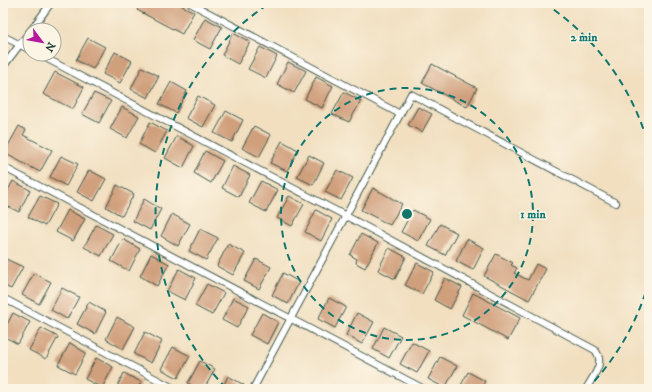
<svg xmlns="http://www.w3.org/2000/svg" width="652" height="392" font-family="'IM FELL DW Pica',serif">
  <rect width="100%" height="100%" fill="#fcf5e5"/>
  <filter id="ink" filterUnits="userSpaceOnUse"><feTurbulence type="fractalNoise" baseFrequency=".025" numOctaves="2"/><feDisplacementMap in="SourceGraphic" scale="8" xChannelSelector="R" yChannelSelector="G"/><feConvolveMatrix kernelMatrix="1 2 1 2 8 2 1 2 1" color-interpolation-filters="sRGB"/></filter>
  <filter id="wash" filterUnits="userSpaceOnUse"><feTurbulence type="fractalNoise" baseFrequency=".012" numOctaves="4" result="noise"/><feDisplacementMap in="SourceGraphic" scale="16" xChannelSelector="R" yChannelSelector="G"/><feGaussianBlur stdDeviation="0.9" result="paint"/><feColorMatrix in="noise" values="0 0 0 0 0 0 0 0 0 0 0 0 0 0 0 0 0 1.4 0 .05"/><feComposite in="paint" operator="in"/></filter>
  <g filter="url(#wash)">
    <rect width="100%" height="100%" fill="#f1dfc0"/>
    <g id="blocks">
      <g fill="#d09f7b">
        <path d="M141,3H177L194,12L182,34L137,10Z"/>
        <path d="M205,18L222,27L210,49L193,40Z"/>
        <path d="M233,33L250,42L238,64L222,55Z"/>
        <path d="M88,38L105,47L93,69L76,60Z"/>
        <path d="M260,47L277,56L266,78L248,69Z"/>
        <path d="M115,52L132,61L120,83L103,74Z"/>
        <path d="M288,62L306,71L294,93L277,84Z"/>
        <path d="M432,64L477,88L467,107L422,83Z"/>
        <path d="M142,67L159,76L148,98L131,89Z"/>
        <path d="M55,72L84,87L73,109L43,94Z"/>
        <path d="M316,77L333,86L322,108L305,99Z"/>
        <path d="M171,82L187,91L176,113L159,104Z"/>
        <path d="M344,92L361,101L349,122L332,114Z"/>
        <path d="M94,93L111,101L99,123L82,114Z"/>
        <path d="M198,96L215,105L203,127L186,118Z"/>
        <path d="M122,107L139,116L127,138L110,129Z"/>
        <path d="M418,107L432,114L422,132L408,125Z"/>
        <path d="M226,111L243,120L232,142L214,133Z"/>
        <path d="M150,122L167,131L155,153L139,144Z"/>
        <path d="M19,126L26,130L23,135L52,150L40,172L4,153Z"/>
        <path d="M254,126L271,135L259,157L242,148Z"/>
        <path d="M177,136L194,146L183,168L165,158Z"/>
        <path d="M282,141L298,150L287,171L270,163Z"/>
        <path d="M205,151L223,161L211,183L194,173Z"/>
        <path d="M309,155L324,163L313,185L297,177Z"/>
        <path d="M61,156L78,164L66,186L50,177Z"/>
        <path d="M233,166L250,175L239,197L222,188Z"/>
        <path d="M89,170L106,179L94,201L77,192Z"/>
        <path d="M337,170L353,178L341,200L325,192Z"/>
        <path d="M13,181L30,190L19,212L3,204V199Z"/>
        <path d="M261,181L278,190L266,212L249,203Z"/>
        <path d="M117,185L134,194L122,216L106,207Z"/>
        <path d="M373,188L402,204L390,225L361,210Z"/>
        <path d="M40,196L57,204L45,226L28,217Z"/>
        <path d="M289,196L304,204L292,226L277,218Z"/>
        <path d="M144,199L161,209L150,230L133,221Z"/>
        <path d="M68,210L85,219L73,241L56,232Z"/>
        <path d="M316,210L332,219L321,241L305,232Z"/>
        <path d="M413,210L430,219L418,241L401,232Z"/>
        <path d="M172,214L190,224L178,246L161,236Z"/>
        <path d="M440,224L457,233L445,255L428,246Z"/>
        <path d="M96,225L113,234L101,256L84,247Z"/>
        <path d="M200,229L218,238L206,260L189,251Z"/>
        <path d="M361,234L378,243L365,268L356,263L357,259L350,255Z"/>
        <path d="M123,239L140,249L129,271L111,261Z"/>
        <path d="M467,239L484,248L473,270L456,261Z"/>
        <path d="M228,244L245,253L233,275L217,266Z"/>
        <path d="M389,248L406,257L395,279L378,270Z"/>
        <path d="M151,254L169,264L157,286L140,276Z"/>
        <path d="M496,254L513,263L511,265L517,268L514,273L528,280L536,264L546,269L529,300L484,276Z"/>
        <path d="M6,259L23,267L11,289L3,285V265Z"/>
        <path d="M256,259L271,267L259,289L244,281Z"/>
        <path d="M417,263L434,272L422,294L405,285Z"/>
        <path d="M179,269L196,278L185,300L167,291Z"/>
        <path d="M34,273L51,282L39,304L22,295Z"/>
        <path d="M283,273L299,282L288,304L272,295Z"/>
        <path d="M445,278L462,287L450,309L434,300Z"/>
        <path d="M207,284L224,293L212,315L195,306Z"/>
        <path d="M62,288L79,297L67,319L51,310Z"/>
        <path d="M473,293L520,318L508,340L462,315Z"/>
        <path d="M233,298L249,306L237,328L222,320Z"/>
        <path d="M329,298L346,307L335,328L318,319Z"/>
        <path d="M89,302L106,312L95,334L77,324Z"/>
        <path d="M13,313L30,322L18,344L3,336V332Z"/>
        <path d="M262,313L278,322L267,344L250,335Z"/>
        <path d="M357,313L374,322L362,344L346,335Z"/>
        <path d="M117,317L135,327L123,349L106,339Z"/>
        <path d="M384,327L401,336L389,358L373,349Z"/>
        <path d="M41,328L58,337L46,359L29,350Z"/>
        <path d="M145,332L162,341L151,363L134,354Z"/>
        <path d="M412,342L429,351L417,373L400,364Z"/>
        <path d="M70,343L86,353L75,374L58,365Z"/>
        <path d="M173,347L190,356L178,378L161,369Z"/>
        <path d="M440,357L457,366L445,388L428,379Z"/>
        <path d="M96,358L113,367L102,388L85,379Z"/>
        <path d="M200,361L215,369L204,389H199L188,383Z"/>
        <path d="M468,372L485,381L481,389H459Z"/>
        <path d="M124,373L141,382L138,389H116Z"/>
        <path d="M228,376L244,385L242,389H222Z"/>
      </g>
    </g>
  </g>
  <g filter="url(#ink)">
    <use href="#blocks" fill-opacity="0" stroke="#3e5549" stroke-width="1"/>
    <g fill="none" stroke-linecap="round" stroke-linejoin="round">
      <defs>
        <g id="service">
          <path d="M190,3L400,114"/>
          <path d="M31,30L51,3"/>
          <path d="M3,36L30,50"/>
          <path d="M38,54L346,216L595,350C606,363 593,376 586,389"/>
          <path d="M3,67L30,31"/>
          <path d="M3,167L424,389"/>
          <path d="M3,298L175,389"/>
          <path d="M253,389L411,94L616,203"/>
        </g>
      </defs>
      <use href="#service" stroke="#3e5549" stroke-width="8"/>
      <use href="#service" stroke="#fff" stroke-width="6"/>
    </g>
  </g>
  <g fill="none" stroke="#0f766e" stroke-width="2" stroke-dasharray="7 5">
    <circle cx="407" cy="214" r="126"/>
    <path d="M649 281A251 251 0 0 1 588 388M226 388A251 251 0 0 1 270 3M544 3A251 251 0 0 1 649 147"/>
  </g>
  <circle cx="407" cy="214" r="6" fill="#0f766e" stroke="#fcf5e5" stroke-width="2"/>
  <g font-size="12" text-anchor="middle" font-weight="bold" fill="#0f766e" stroke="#fcf5e5" stroke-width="3" stroke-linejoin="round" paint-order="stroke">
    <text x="584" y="41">2 min</text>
    <text x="533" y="218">1 min</text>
  </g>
  <rect width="652" height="392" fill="none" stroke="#fcf5e5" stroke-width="16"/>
  <g transform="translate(42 42) rotate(122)"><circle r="19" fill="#fcf5e5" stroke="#a4ab9e"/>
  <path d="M0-3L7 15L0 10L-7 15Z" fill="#b5179e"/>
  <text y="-6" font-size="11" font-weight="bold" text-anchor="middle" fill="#1f3d34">N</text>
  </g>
</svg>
